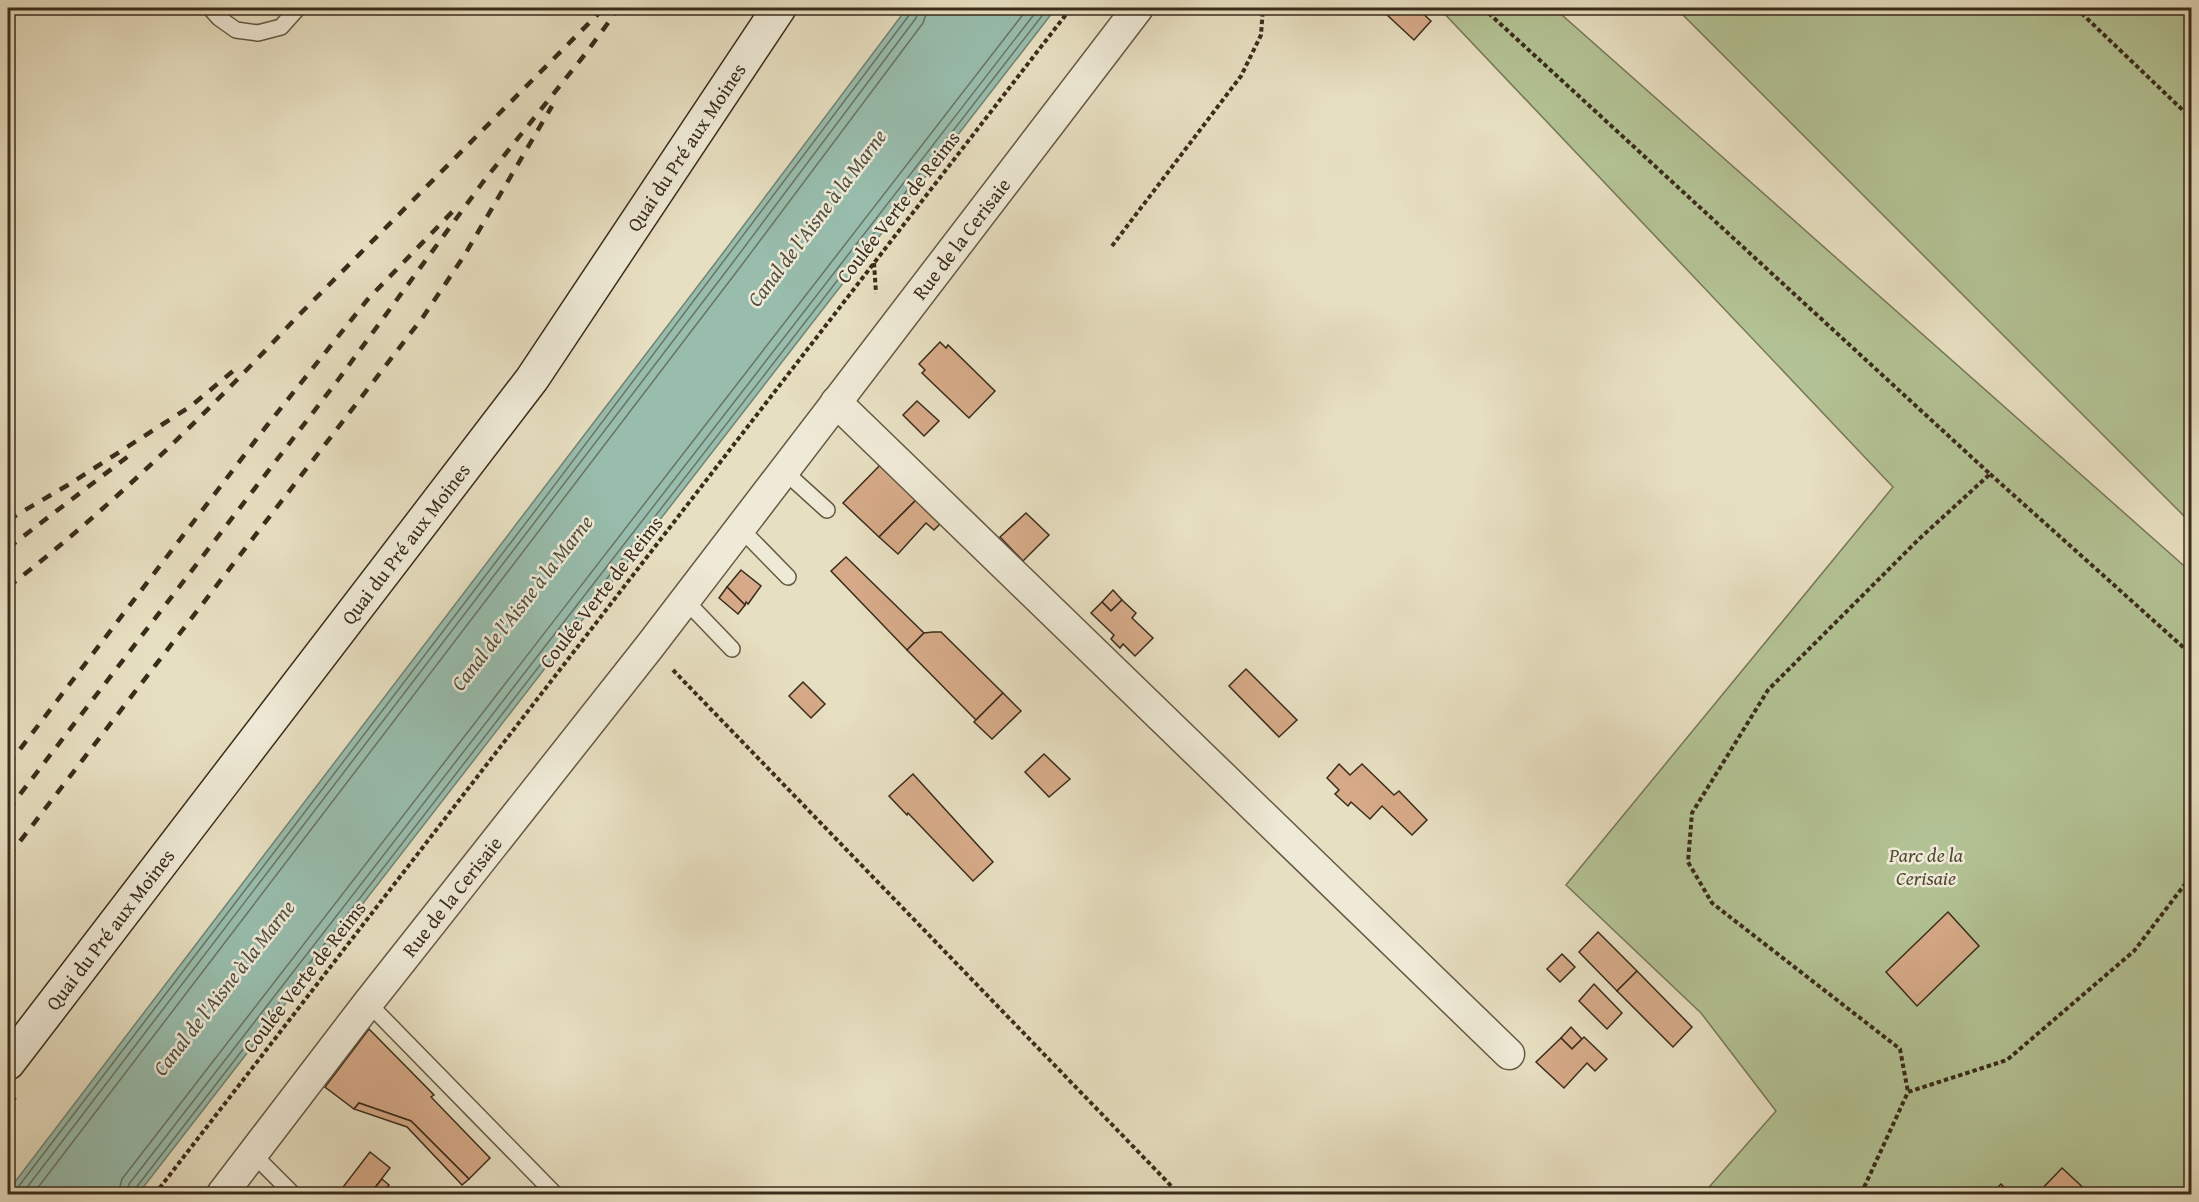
<svg xmlns="http://www.w3.org/2000/svg" width="2199" height="1202" font-family="'Gentium Book Plus',serif">
  <rect width="100%" height="100%" fill="#e7dfc1"/>
  <filter id="stains"><feTurbulence type="fractalNoise" baseFrequency=".00333" numOctaves="4"/><feColorMatrix values="0 0 0 0 .2 0 0 0 0 .09 0 0 0 0 .02 0 0 0 .5 -.17"/></filter>
  <radialGradient id="worn" r=".72"><stop offset=".6" stop-color="#630" stop-opacity="0"/><stop offset="1" stop-color="#630" stop-opacity=".3"/></radialGradient>
  <g fill="#b3c294" stroke="#767758" stroke-width="1.5">
    <path d="M1439,8H1554L2191,572V1194H1703L1776,1111L1701,1013L1566,885L1893,487Z"/>
    <path d="M1676,8H2191V523Z"/>
  </g>
  <path fill="#98bdad" stroke="#728373" stroke-width="1.5" d="M907,8H1056L138,1194H8V1191L723,253Z"/>
  <g fill="none" stroke-linecap="round" stroke-linejoin="round">
    <g stroke="#697464" stroke-width="1.5">
      <path d="M8,1194L15,1191C316,801 614,408 910,14L911,8"/>
      <path d="M22,1194L734,261L916,18L919,8"/>
      <path d="M33,1194L741,266L923,23L928,8"/>
      <path d="M118,1194L122,1179L153,1139L1028,8"/>
      <path d="M127,1194L129,1184L160,1144L1039,8"/>
      <path d="M134,1194L135,1189L166,1149L1048,8"/>
    </g>
  </g>
  <g fill="#d6aa88" stroke="#3a2c1b" stroke-width="1.5">
    <path d="M1392,8H1417L1431,21L1414,40L1386,14Z"/>
    <path d="M940,342L946,348L948,345L995,391L969,418L922,373L925,370L919,364Z"/>
    <path d="M917,401L939,421L924,436L903,415Z"/>
    <path d="M885,460L921,495L879,537L843,503Z"/>
    <path d="M921,495L946,518L934,530L926,523L898,554L879,537Z"/>
    <path d="M1026,513L1049,535L1023,561L1000,537Z"/>
    <path d="M846,557L924,633L907,650L831,571Z"/>
    <path d="M741,570L761,586L748,604L746,602L745,605L727,587Z"/>
    <path d="M727,587L745,605L738,614L719,598Z"/>
    <path d="M1113,590L1122,600L1111,611L1102,602Z"/>
    <path d="M1122,600L1136,613L1132,618L1153,638L1135,656L1123,644L1120,648L1111,639L1114,635L1091,613L1102,602L1111,611Z"/>
    <path d="M933,632H941L1003,693L976,720L907,650L924,633Z"/>
    <path d="M1246,669L1297,720L1279,737L1229,686Z"/>
    <path d="M803,682L825,704L811,718L789,696Z"/>
    <path d="M1003,693L1021,711L992,739L974,722Z"/>
    <path d="M1044,754L1070,779L1049,797L1025,772Z"/>
    <path d="M1339,764L1350,775L1362,764L1394,795L1399,791L1427,820L1412,835L1382,806L1370,819L1351,802L1348,806L1335,794L1339,790L1327,778Z"/>
    <path d="M913,774L993,862L973,881L908,813L907,815L889,796Z"/>
    <path d="M1948,912L1979,946L1917,1006L1886,972Z"/>
    <path d="M1598,932L1637,971L1617,991L1579,952Z"/>
    <path d="M1562,954L1575,967L1560,982L1547,969Z"/>
    <path d="M1637,971L1692,1027L1673,1047L1617,991Z"/>
    <path d="M1594,984L1622,1013L1607,1029L1579,1001Z"/>
    <path d="M1571,1027L1582,1039L1572,1049L1561,1038Z"/>
    <path d="M369,1029L434,1095L431,1097L490,1158L469,1179L411,1121L359,1103L354,1109L325,1087Z"/>
    <path d="M1584,1037L1607,1059L1595,1071L1587,1063L1564,1088L1536,1062L1561,1038L1572,1049Z"/>
    <path d="M359,1103L411,1121L469,1179L462,1185L407,1127L354,1109Z"/>
    <path d="M370,1152L390,1168L370,1194H344L340,1191Z"/>
    <path d="M2062,1168L2090,1194H2037Z"/>
    <path d="M382,1179L389,1185L382,1193L385,1194H370Z"/>
    <path d="M2001,1184L2011,1194H1991Z"/>
  </g>
  <g fill="none" stroke-linecap="round" stroke-linejoin="round">
    <defs>
      <g id="lane">
        <path d="M210,8L219,18L236,30L258,33L281,27L298,8"/>
        <path d="M784,471L827,510"/>
        <path d="M740,528L788,577"/>
        <path d="M685,600L732,649"/>
        <path d="M368,1003L555,1194"/>
        <path d="M253,1154L293,1194"/>
      </g>
      <g id="street">
        <path d="M836,402L1509,1054"/>
        <path id="s1" d="M222,1194L368,1003L650,646L1138,8"/>
      </g>
      <g id="secondary">
        <path id="s2" d="M8,1063L532,379L779,8"/>
      </g>
    </defs>
    <use href="#lane" stroke="#655944" stroke-width="18"/>
    <use href="#street" stroke="#655944" stroke-width="33"/>
    <use href="#secondary" stroke="#3a2c1b" stroke-width="36"/>
    <g stroke="#3a2c1b" stroke-width="4" stroke-dasharray="4.5 3" stroke-linecap="butt">
      <path d="M1483,8L1990,474L1919,539L1768,690L1692,813L1688,862L1712,903L1900,1049L1908,1092"/>
      <path d="M2076,8L2192,119"/>
      <path d="M1112,246L1241,76L1261,35L1263,8"/>
      <path d="M874,263L876,293"/>
      <path d="M1990,474L2192,655"/>
      <path d="M673,670L1179,1194"/>
      <path d="M8,1107L16,1096"/>
      <path d="M155,1194L1071,8"/>
      <path d="M1861,1194L1908,1092L2007,1060L2134,951L2192,875"/>
    </g>
    <use href="#lane" stroke="#efead7" stroke-width="15"/>
    <use href="#street" stroke="#efead7" stroke-width="30"/>
    <use href="#secondary" stroke="#efead7" stroke-width="33"/>
    <g stroke="#3a2c1b" stroke-width="4.5" stroke-dasharray="10 10" stroke-linecap="butt">
      <path d="M8,520L68,485L191,406L239,366"/>
      <path d="M8,548L135,451"/>
      <path d="M8,587C112,507 206,414 296,318L604,8"/>
      <path d="M8,765L265,428L368,299L455,209"/>
      <path d="M8,810L338,380L483,182L586,53L619,8"/>
      <path d="M8,857L423,317L464,256L552,106"/>
    </g>
  </g>
  <g text-anchor="middle" stroke-width="5" stroke-linejoin="round" paint-order="stroke">
    <g font-size="20" fill="#3a2c1b" stroke="#efead7">
      <text dy="7" stroke="none"><textPath href="#s2" startOffset="1140">Quai du Pré aux Moines</textPath></text>
      <text transform="translate(898 207) rotate(-52)" y="7">Coulée Verte de Reims</text>
      <text dy="7" stroke="none"><textPath href="#s1" startOffset="1208">Rue de la Cerisaie</textPath></text>
      <text dy="7" stroke="none"><textPath href="#s2" startOffset="654">Quai du Pré aux Moines</textPath></text>
      <text transform="translate(601 592) rotate(-52)" y="7">Coulée Verte de Reims</text>
      <text dy="7" stroke="none"><textPath href="#s1" startOffset="376">Rue de la Cerisaie</textPath></text>
      <text dy="7" stroke="none"><textPath href="#s2" startOffset="168">Quai du Pré aux Moines</textPath></text>
      <text transform="translate(304 977) rotate(-52)" y="7">Coulée Verte de Reims</text>
    </g>
    <g font-size="20" font-style="italic" fill="#524a33" stroke="#efead7">
      <text x="1926" y="862">Parc de la<tspan x="1926" dy="23">Cerisaie</tspan></text>
    </g>
    <g font-size="21" font-style="italic" fill="#525040" stroke="#efead7">
      <text transform="translate(817 218) rotate(-53)" y="7">Canal de l'Aisne à la Marne</text>
      <text transform="translate(522 603) rotate(-52)" y="7">Canal de l'Aisne à la Marne</text>
      <text transform="translate(224 988) rotate(-52)" y="7">Canal de l'Aisne à la Marne</text>
    </g>
  </g>
  <rect width="2199" height="1202" fill="none" stroke="#e7dfc1" stroke-width="30"/>
  <rect x="9" y="9" width="2181" height="1184" fill="none" stroke="#3a2c1b" stroke-width="3"/>
  <rect x="15" y="15" width="2169" height="1172" fill="none" stroke="#3a2c1b" stroke-width="1.5"/>
  <rect width="100%" height="100%" filter="url(#stains)"/>
  <rect width="100%" height="100%" fill="url(#worn)"/>
</svg>
